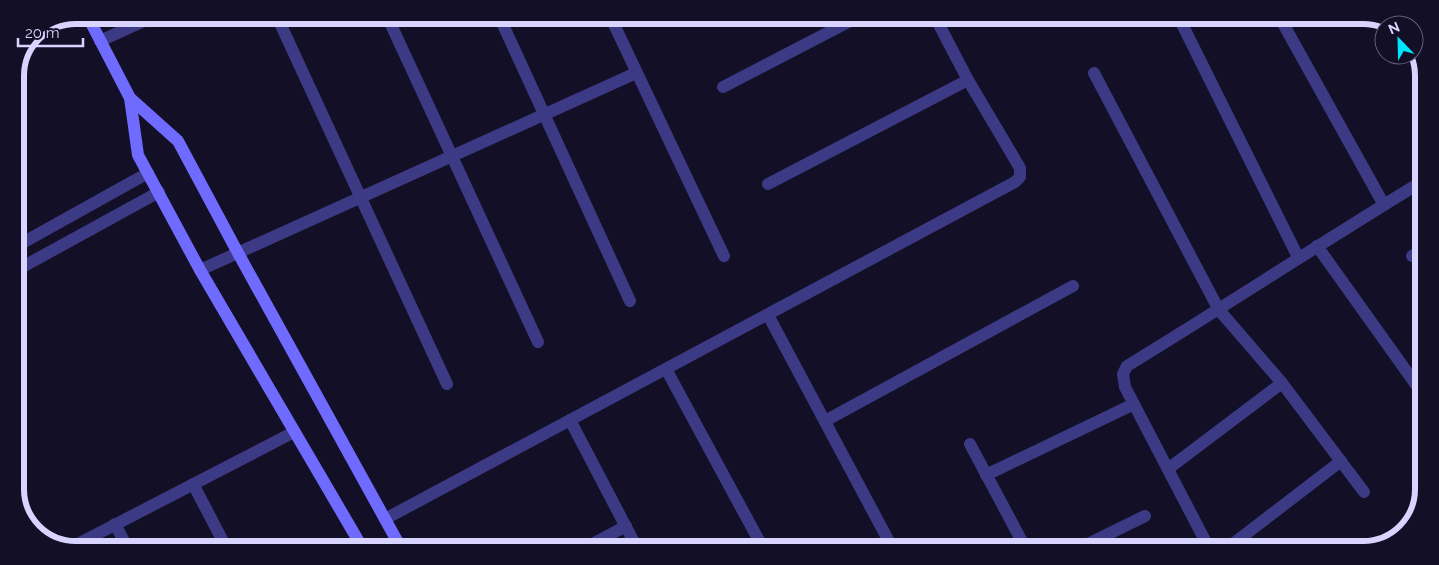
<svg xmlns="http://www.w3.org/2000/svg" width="1439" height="565" font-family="Raleway,sans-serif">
  <rect width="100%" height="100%" fill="#130f26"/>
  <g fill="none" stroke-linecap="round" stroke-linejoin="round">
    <g stroke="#3d3a85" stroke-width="12">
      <path d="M15,247L148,173"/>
      <path d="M15,271L159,192"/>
    </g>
    <g stroke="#3d3a85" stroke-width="12">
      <path d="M387,16L538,342"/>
      <path d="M499,16L630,301"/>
      <path d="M610,16L724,256"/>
      <path d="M1280,18L1384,205"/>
      <path d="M1180,20L1298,257"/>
      <path d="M279,21L447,384"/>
      <path d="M100,41L157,15"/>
      <path d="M1094,73L1219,310L1282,383L1364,492"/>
      <path d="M723,87L858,17"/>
      <path d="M768,184L968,80"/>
      <path d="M1317,246L1422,393"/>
      <path d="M1412,256L1423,249"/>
      <path d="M200,270L636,73"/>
      <path d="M768,315L893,549"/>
      <path d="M666,369L763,548"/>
      <path d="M570,420L637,548"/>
      <path d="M825,421L1073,286"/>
      <path d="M970,444L1026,549"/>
      <path d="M1168,469L1282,383"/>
      <path d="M986,475L1134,404"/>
      <path d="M193,484L226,547"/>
      <path d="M385,519L1015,182L1020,177V168L968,80L935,17"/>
      <path d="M115,524L127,547"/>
      <path d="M72,547L294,432"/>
      <path d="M585,548L626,526"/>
      <path d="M1078,549L1145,516"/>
      <path d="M1210,550L1125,387L1123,374L1127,366C1227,305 1324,241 1423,181"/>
      <path d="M1225,550L1341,461"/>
    </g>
    <g stroke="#6f6bff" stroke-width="12">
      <path d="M87,15L130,98L138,155L200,270L362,547"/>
      <path d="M130,98L178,141L238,253L401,548"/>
    </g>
  </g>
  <path d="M0 0H1439V565H0ZM76 24H1363A52 52 0 0 1 1415 76V489A52 52 0 0 1 1363 541H76A52 52 0 0 1 24 489V76A52 52 0 0 1 76 24Z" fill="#130f26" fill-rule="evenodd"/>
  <path fill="none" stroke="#d9d4ff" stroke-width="6" d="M76 24H1363A52 52 0 0 1 1415 76V489A52 52 0 0 1 1363 541H76A52 52 0 0 1 24 489V76A52 52 0 0 1 76 24Z"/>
  <g transform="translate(1399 40) rotate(337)"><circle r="24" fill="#130f26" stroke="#625e7d"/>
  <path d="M0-4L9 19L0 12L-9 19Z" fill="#00e5ff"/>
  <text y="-8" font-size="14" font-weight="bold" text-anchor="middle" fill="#d9d4ff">N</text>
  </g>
  <path d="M18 38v8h65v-8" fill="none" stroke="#d9d4ff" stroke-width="2.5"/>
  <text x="25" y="38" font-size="15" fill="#d9d4ff" stroke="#130f26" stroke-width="4" paint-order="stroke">20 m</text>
</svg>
